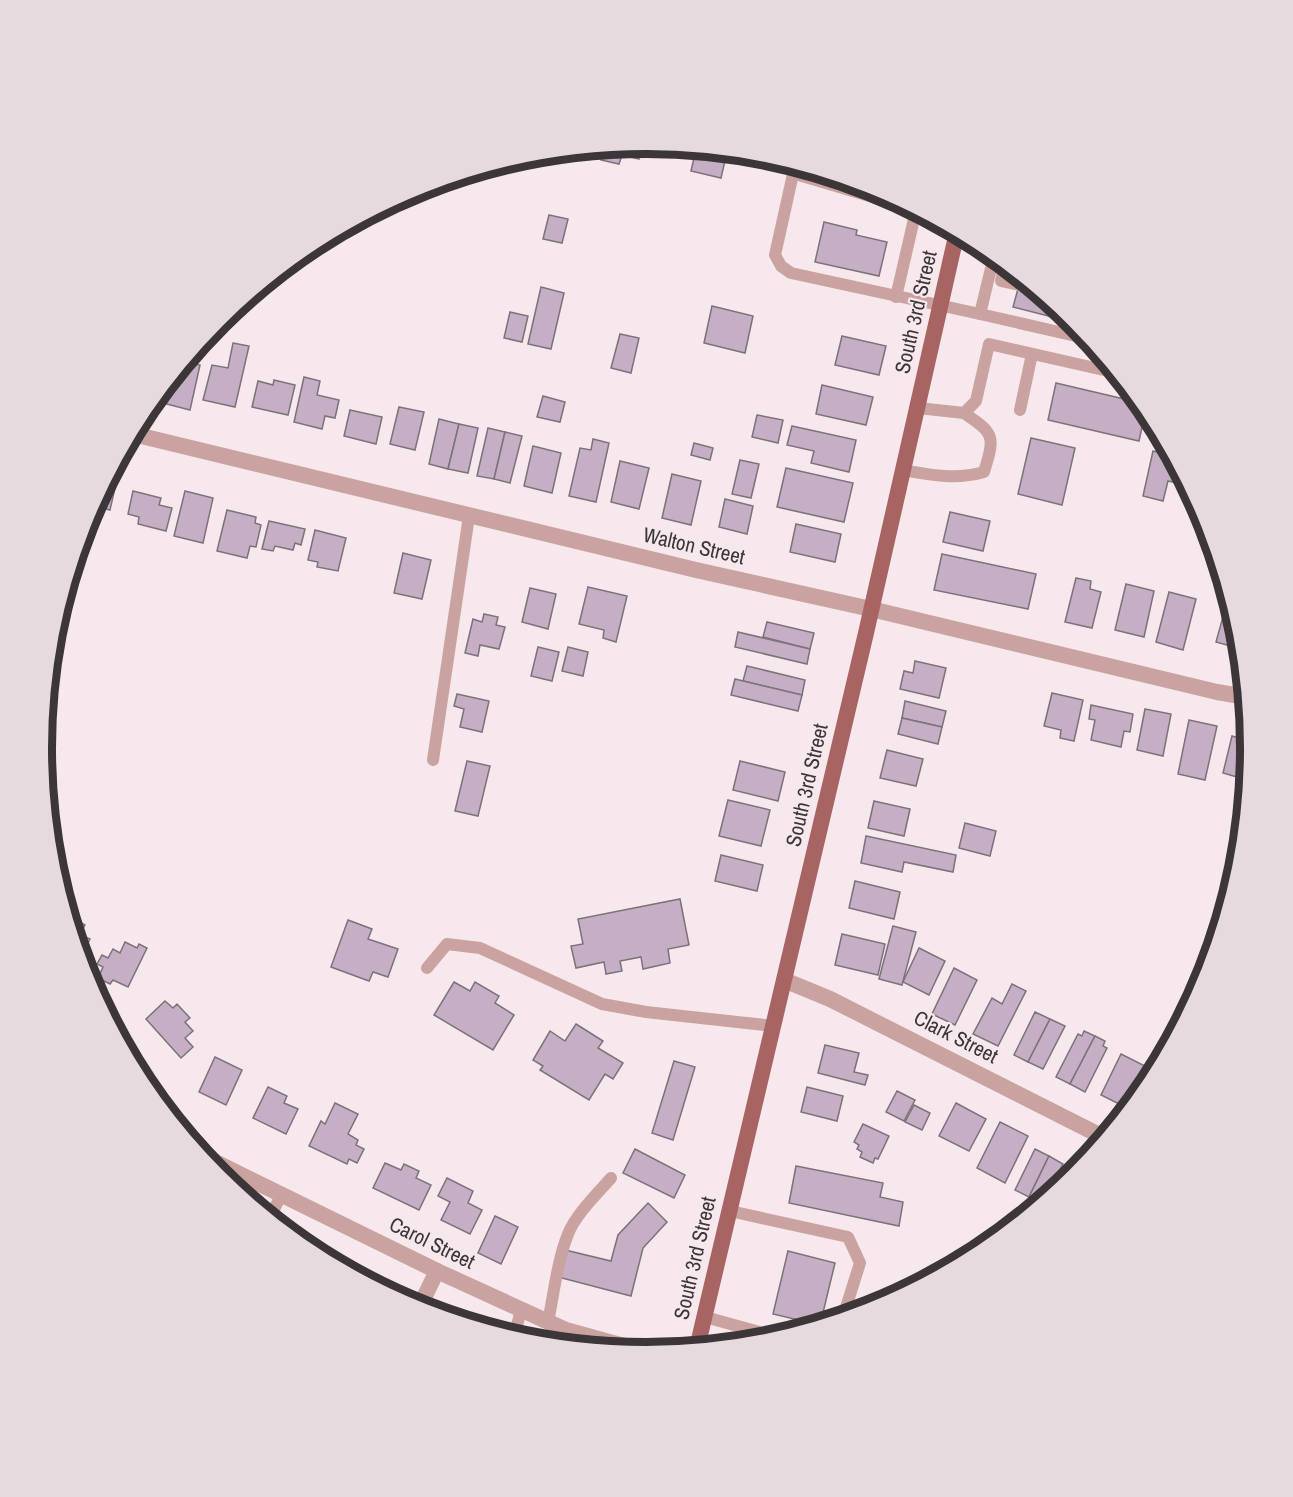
<svg xmlns="http://www.w3.org/2000/svg" width="1293" height="1497" font-family="'Archivo Narrow',sans-serif">
  <rect width="100%" height="100%" fill="#f6e8ed"/>
  <g fill="#c6aec5" stroke="#7b727b" stroke-width="1.5">
    <path d="M642,144L639,159L622,155L619,164L601,160L604,148Z"/>
    <path d="M696,149L727,152L721,178L691,171Z"/>
    <path d="M549,215L568,219L562,243L543,239Z"/>
    <path d="M824,222L857,230L856,235L887,242L879,276L815,262Z"/>
    <path d="M1021,278L1074,321L1076,323L1013,307Z"/>
    <path d="M541,287L564,293L551,349L528,344Z"/>
    <path d="M712,306L753,316L745,353L704,343Z"/>
    <path d="M510,312L528,316L522,342L504,338Z"/>
    <path d="M620,334L639,338L631,373L611,368Z"/>
    <path d="M842,336L886,346L879,375L835,365Z"/>
    <path d="M233,343L249,346L235,407L203,400L212,365L228,368Z"/>
    <path d="M1092,343L1105,359L1089,356Z"/>
    <path d="M186,362L200,365L190,410L159,402L161,391Z"/>
    <path d="M304,377L320,381L317,395L339,400L335,418L325,416L322,429L294,422Z"/>
    <path d="M274,380L295,385L288,415L252,407L258,381L273,385Z"/>
    <path d="M1056,383L1141,403L1146,409L1139,441L1048,420Z"/>
    <path d="M822,385L873,397L866,425L816,414Z"/>
    <path d="M543,396L565,402L560,422L537,417Z"/>
    <path d="M399,407L424,412L415,450L390,444Z"/>
    <path d="M350,410L382,417L376,444L344,436Z"/>
    <path d="M757,415L783,420L778,443L752,437Z"/>
    <path d="M439,419L459,424L448,469L429,464Z"/>
    <path d="M459,424L478,428L468,473L448,469Z"/>
    <path d="M792,426L856,440L849,472L811,463L814,451L787,445Z"/>
    <path d="M488,428L505,432L494,479L477,476Z"/>
    <path d="M505,432L522,436L510,483L494,479Z"/>
    <path d="M1031,438L1075,448L1062,505L1018,494Z"/>
    <path d="M593,439L609,443L596,502L569,496L580,448L591,450Z"/>
    <path d="M694,443L713,448L710,460L691,455Z"/>
    <path d="M533,446L561,453L552,493L524,486Z"/>
    <path d="M1153,451L1172,456L1187,483L1186,485L1168,481L1163,501L1143,496Z"/>
    <path d="M740,460L759,464L751,498L732,494Z"/>
    <path d="M620,461L649,468L639,509L611,502Z"/>
    <path d="M786,468L853,483L844,522L777,507Z"/>
    <path d="M672,474L701,481L691,525L662,518Z"/>
    <path d="M105,485L115,488L110,510L94,506Z"/>
    <path d="M133,491L161,498L159,505L172,508L166,531L138,524L139,517L128,514Z"/>
    <path d="M185,491L213,498L203,543L174,536Z"/>
    <path d="M725,499L753,506L747,534L719,527Z"/>
    <path d="M227,510L256,517L255,523L261,525L256,547L250,546L247,558L217,551Z"/>
    <path d="M950,512L990,521L983,551L943,542Z"/>
    <path d="M269,521L305,529L301,545L295,543L293,550L275,546L273,551L262,549Z"/>
    <path d="M796,524L841,534L835,562L790,552Z"/>
    <path d="M315,530L346,538L338,571L317,567L318,562L308,560Z"/>
    <path d="M403,553L431,560L422,599L394,593Z"/>
    <path d="M942,554L1036,574L1028,609L934,590Z"/>
    <path d="M1076,578L1091,581L1090,589L1101,592L1092,628L1065,622Z"/>
    <path d="M1126,584L1154,591L1144,637L1115,630Z"/>
    <path d="M588,587L627,596L616,642L603,638L604,630L579,624Z"/>
    <path d="M530,588L556,594L548,629L522,622Z"/>
    <path d="M1169,592L1196,599L1183,650L1156,642Z"/>
    <path d="M1226,606L1232,607L1239,631L1241,649L1216,642Z"/>
    <path d="M484,614L498,617L496,625L505,627L499,649L480,645L478,656L465,653L473,619L482,622Z"/>
    <path d="M767,622L814,633L810,649L763,637Z"/>
    <path d="M738,632L810,649L807,664L735,647Z"/>
    <path d="M538,647L559,652L552,681L531,676Z"/>
    <path d="M568,647L588,652L583,676L562,671Z"/>
    <path d="M915,661L946,668L939,698L900,689L904,671L913,673Z"/>
    <path d="M747,666L805,680L802,695L743,681Z"/>
    <path d="M735,679L802,695L798,711L731,695Z"/>
    <path d="M1052,693L1083,700L1074,741L1060,738L1061,730L1044,726Z"/>
    <path d="M457,694L489,701L482,732L460,727L464,709L454,706Z"/>
    <path d="M905,701L946,711L942,727L902,718Z"/>
    <path d="M1091,705L1133,714L1130,732L1124,731L1121,747L1091,740L1095,720L1089,719Z"/>
    <path d="M1145,709L1171,714L1163,756L1137,750Z"/>
    <path d="M902,718L942,727L938,744L898,734Z"/>
    <path d="M1189,720L1217,726L1205,780L1178,774Z"/>
    <path d="M1232,736L1250,741L1251,750L1244,779L1223,773Z"/>
    <path d="M887,750L923,759L916,786L880,778Z"/>
    <path d="M467,761L490,766L478,816L455,811Z"/>
    <path d="M740,761L785,772L778,801L733,790Z"/>
    <path d="M728,800L770,810L761,846L719,836Z"/>
    <path d="M874,801L910,809L904,836L868,828Z"/>
    <path d="M965,823L996,831L990,856L959,848Z"/>
    <path d="M866,836L956,855L953,872L904,862L902,872L861,863Z"/>
    <path d="M721,855L763,865L757,891L715,881Z"/>
    <path d="M855,881L900,892L894,919L849,908Z"/>
    <path d="M680,899L689,945L668,949L670,963L643,969L641,957L620,961L622,971L606,974L604,962L576,968L571,946L583,944L578,919Z"/>
    <path d="M66,906L74,910L71,917L85,925L80,934L90,939L81,957Z"/>
    <path d="M348,920L372,929L368,939L398,949L388,977L373,972L369,981L331,967Z"/>
    <path d="M893,926L916,932L902,985L879,979Z"/>
    <path d="M842,934L885,944L878,975L835,965Z"/>
    <path d="M125,942L137,948L139,944L147,948L128,987L113,980L110,984L98,978L103,967L97,964L102,955L108,958L113,949L120,953Z"/>
    <path d="M919,948L945,961L929,995L903,982Z"/>
    <path d="M954,968L977,980L955,1025L932,1014Z"/>
    <path d="M454,982L470,991L475,982L499,996L495,1003L514,1015L493,1050L434,1015Z"/>
    <path d="M1012,984L1026,991L998,1046L973,1034L992,998L1002,1004Z"/>
    <path d="M165,1001L173,1008L177,1004L190,1018L185,1022L193,1031L185,1038L193,1047L181,1058L146,1019Z"/>
    <path d="M1035,1012L1050,1019L1028,1062L1014,1055Z"/>
    <path d="M1050,1019L1065,1026L1043,1069L1028,1062Z"/>
    <path d="M576,1024L603,1041L598,1048L623,1063L613,1079L605,1074L589,1100L540,1070L543,1066L533,1060L550,1031L565,1041Z"/>
    <path d="M1084,1031L1095,1036L1070,1084L1056,1077L1078,1034L1082,1036Z"/>
    <path d="M1095,1036L1105,1041L1103,1046L1107,1048L1085,1092L1070,1084Z"/>
    <path d="M825,1045L859,1053L854,1072L868,1075L865,1085L818,1073Z"/>
    <path d="M1121,1054L1145,1066L1136,1085L1145,1090L1129,1109L1101,1095Z"/>
    <path d="M215,1057L242,1070L226,1105L199,1092Z"/>
    <path d="M674,1061L695,1067L673,1140L652,1133Z"/>
    <path d="M268,1087L287,1096L284,1103L298,1109L286,1134L253,1118Z"/>
    <path d="M807,1087L843,1096L837,1121L801,1112Z"/>
    <path d="M897,1091L915,1100L904,1121L886,1112Z"/>
    <path d="M335,1103L358,1114L348,1134L358,1140L356,1145L364,1149L357,1163L349,1159L347,1164L309,1146L321,1121L325,1124Z"/>
    <path d="M956,1103L986,1119L969,1151L939,1136Z"/>
    <path d="M914,1105L930,1113L922,1130L905,1122Z"/>
    <path d="M1000,1122L1028,1136L1005,1183L977,1168Z"/>
    <path d="M863,1124L889,1136L878,1159L875,1158L873,1163L860,1157L862,1152L857,1149L859,1145L854,1142Z"/>
    <path d="M635,1149L685,1175L674,1198L623,1173Z"/>
    <path d="M1035,1149L1049,1156L1029,1197L1015,1190Z"/>
    <path d="M1049,1156L1063,1164L1044,1200L1041,1203L1029,1197Z"/>
    <path d="M385,1163L401,1170L404,1164L419,1171L416,1178L431,1185L419,1210L373,1188Z"/>
    <path d="M796,1166L883,1183L880,1197L903,1202L899,1226L789,1203Z"/>
    <path d="M447,1178L473,1191L468,1203L482,1210L470,1234L441,1220L450,1202L438,1196Z"/>
    <path d="M648,1203L667,1222L643,1248L631,1296L558,1277L565,1250L611,1261L618,1235Z"/>
    <path d="M495,1216L518,1227L501,1264L478,1253Z"/>
    <path d="M788,1251L835,1263L820,1325L773,1314Z"/>
  </g>
  <g fill="none" stroke-linecap="round" stroke-linejoin="round">
    <g stroke="#caa3a1" stroke-width="12">
      <path d="M795,165L775,255L781,266L791,273L980,314"/>
      <path d="M792,173L903,206L911,210L914,219L896,297"/>
      <path d="M994,256L980,314L1089,339"/>
      <path d="M1005,265L1001,281L1019,285"/>
      <path d="M918,408L964,413L976,401L989,344L1117,373"/>
      <path d="M1020,410L1032,354"/>
      <path d="M903,470C931,475 956,480 984,472C995,436 995,434 964,413"/>
      <path d="M433,760L469,516"/>
      <path d="M427,968L447,944L480,948L602,1004L646,1012L774,1026"/>
      <path d="M730,1211L848,1237L860,1263L843,1317"/>
      <path d="M270,1218L282,1193"/>
      <path d="M705,1317L778,1337"/>
      <path d="M548,1322C554,1293 557,1262 568,1234C576,1214 597,1194 611,1178"/>
      <path d="M514,1337L521,1310"/>
    </g>
    <g stroke="#caa3a1" stroke-width="16">
      <path d="M133,434L696,570L871,609L1217,692L1246,697"/>
      <path d="M784,980L830,999L1105,1138"/>
      <path d="M203,1156L437,1271L566,1330L649,1353"/>
      <path d="M419,1308L437,1271"/>
    </g>
    <path stroke="#a76463" stroke-width="16" d="M697,1348L866,633L957,232"/>
  </g>
  <g text-anchor="middle" stroke-width="4.5" stroke-linejoin="round" paint-order="stroke">
    <g font-size="21" fill="#3c3638" stroke="#f6e8ed">
      <text transform="translate(916 312) rotate(-77)" y="7">South 3rd Street</text>
      <text transform="translate(694 546) rotate(13)" y="7">Walton Street</text>
      <text transform="translate(807 785) rotate(-77)" y="7">South 3rd Street</text>
      <text transform="translate(956 1037) rotate(27)" y="7">Clark Street</text>
      <text transform="translate(432 1243) rotate(26)" y="7">Carol Street</text>
      <text transform="translate(695 1258) rotate(-77)" y="7">South 3rd Street</text>
    </g>
  </g>
  <path d="M0 0H1293V1497H0ZM52 748a594 594 0 1 1 1188 0a594 594 0 1 1-1188 0Z" fill="#e7dadf" fill-rule="evenodd"/>
  <path fill="none" stroke="#3c3638" stroke-width="8" d="M52 748a594 594 0 1 1 1188 0a594 594 0 1 1-1188 0Z"/>
</svg>
